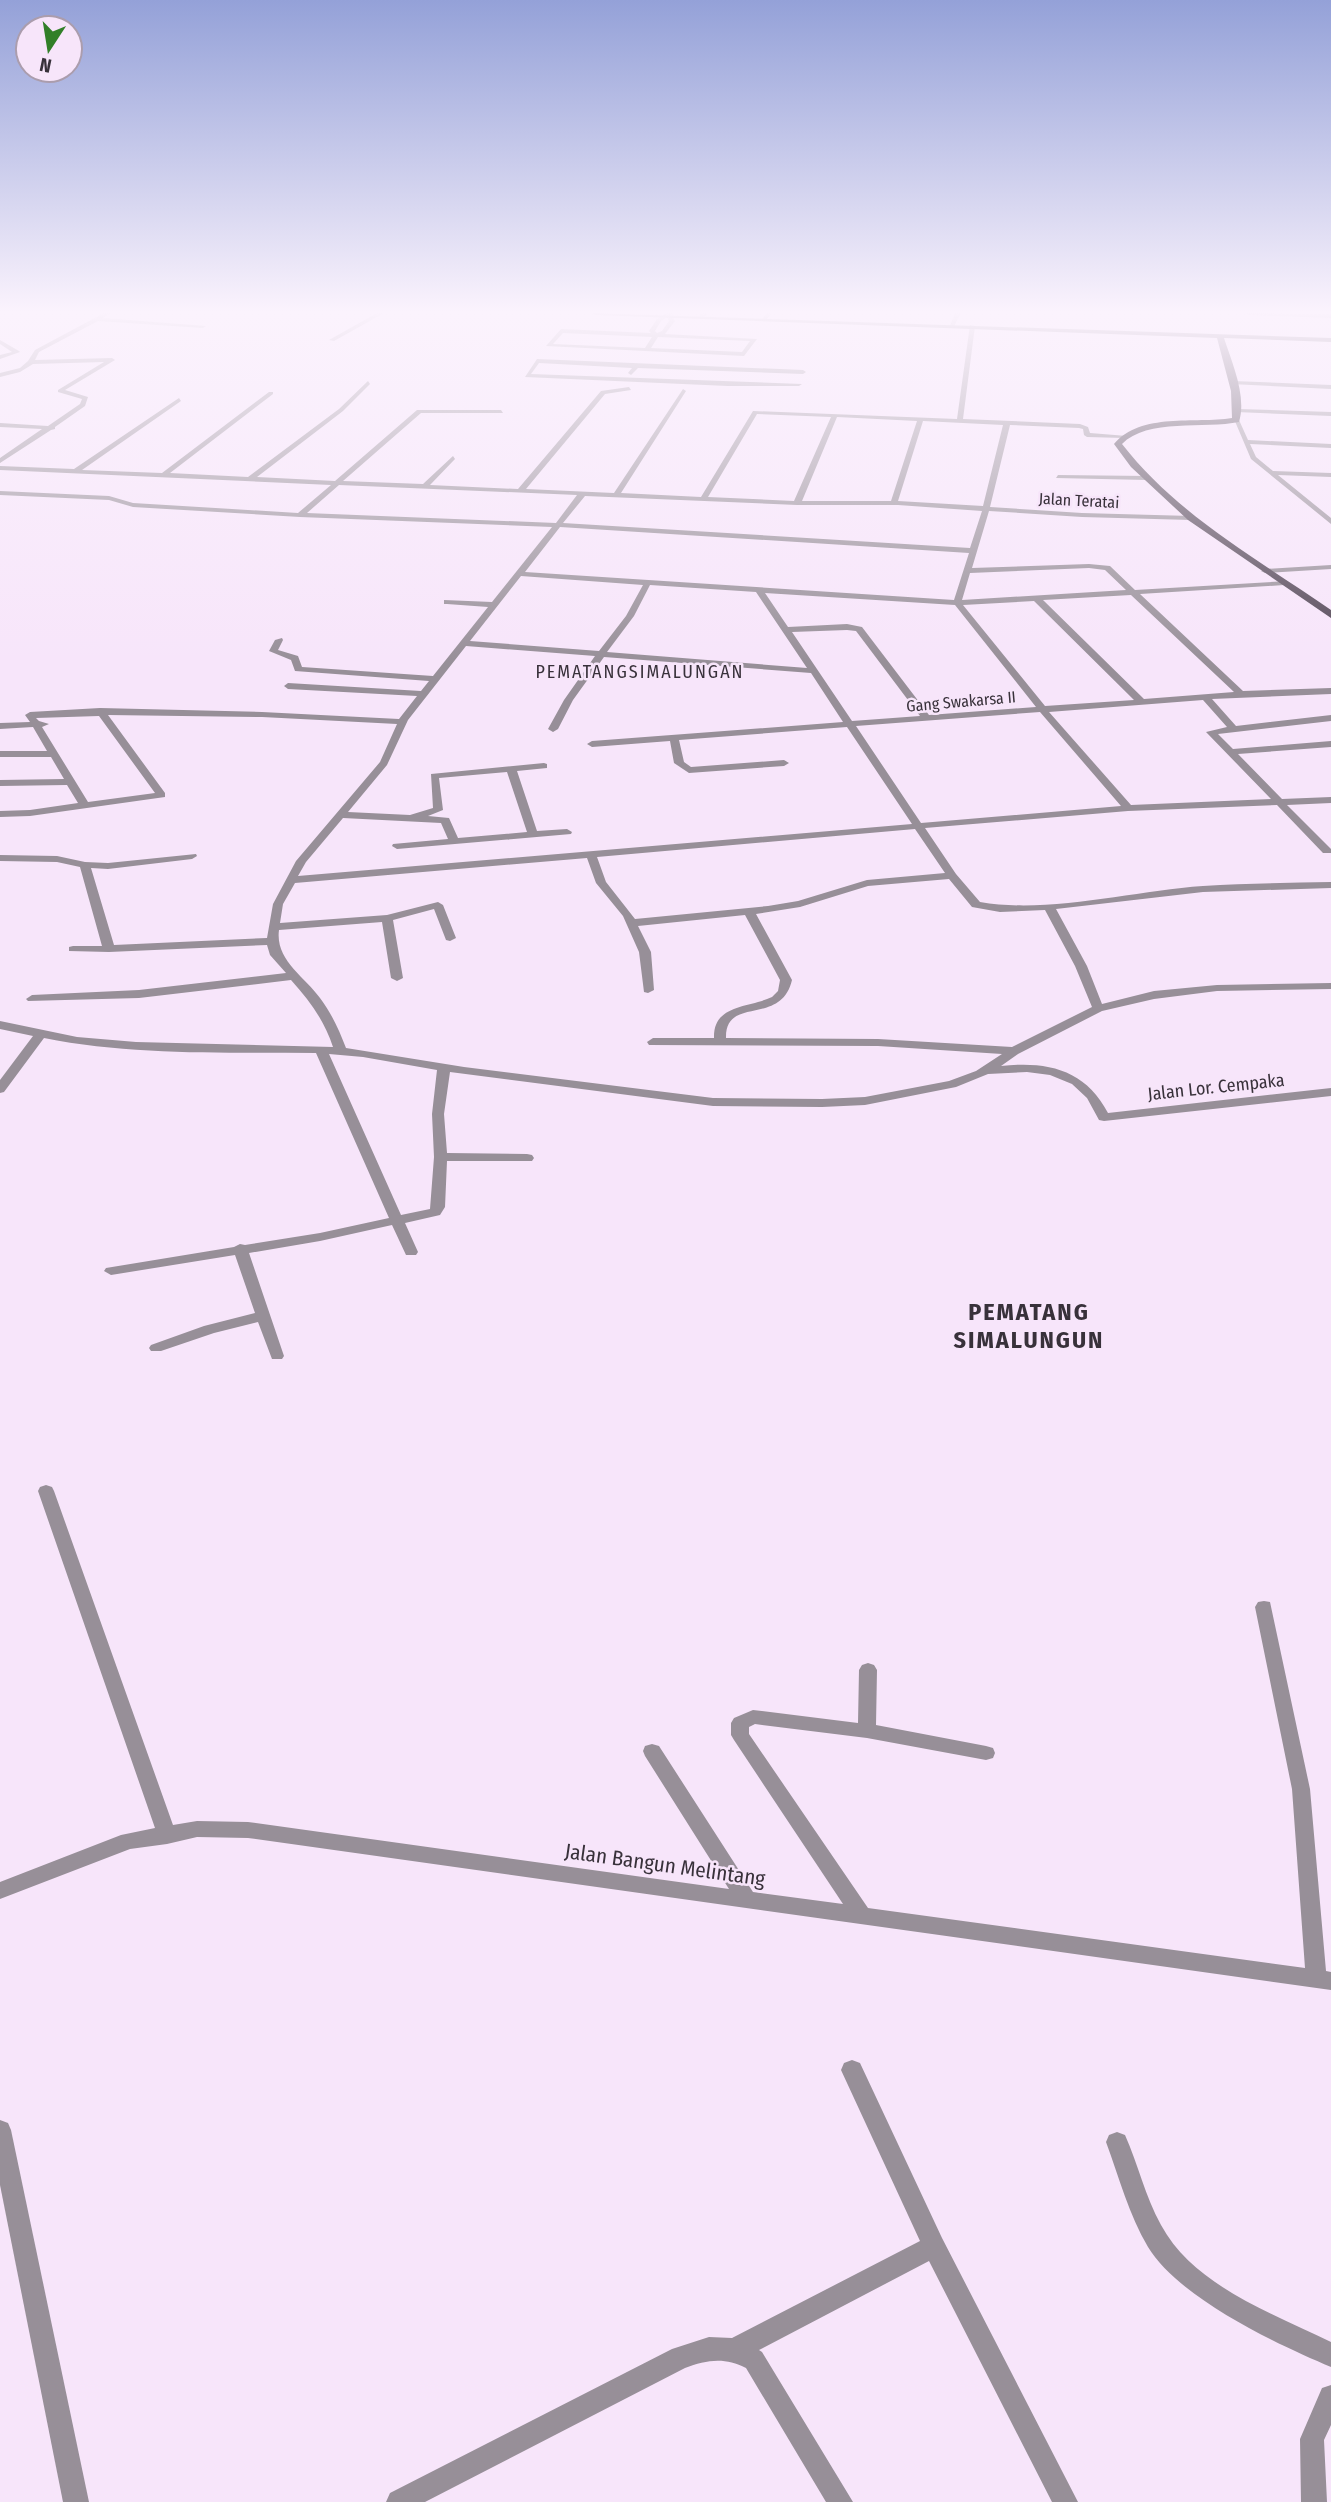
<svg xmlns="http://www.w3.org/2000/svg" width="1331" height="2502" font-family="'Fira Sans Condensed',sans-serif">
  <rect width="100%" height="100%" fill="#f7e5fa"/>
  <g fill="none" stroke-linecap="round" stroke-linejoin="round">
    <g fill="#978f98" fill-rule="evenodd">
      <path d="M104,313H111L103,318L206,326L203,328L98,321L39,352L35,360L112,358L115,360L65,390L88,397L85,406L55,427V429L51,430L0,463V458L42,429L0,427V423L48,426L80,404L82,399L58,392V390L104,362L33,364L20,372L0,377V373L20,368L28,361L35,350Z"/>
      <path d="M377,313H384L334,341L329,340Z"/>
      <path d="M667,313H674L672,315L675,321L665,334L757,339L744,356L546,346L561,329L651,333L649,331L657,319ZM667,317L669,321L662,331L657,333L655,331L661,321ZM563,333L652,337L645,348L553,344ZM658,337L750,341L742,352L651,348Z"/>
      <path d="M702,313H708L702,319L699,317Z"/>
      <path d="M766,313H772L766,320H762Z"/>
      <path d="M955,313H961L953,328L950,326Z"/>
      <path d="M1245,313L1331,314V318L1248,315Z"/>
      <path d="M970,325L975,326L963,419L1080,424L1088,427L1090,433L1127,436L1124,438L1087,437L1084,435L1083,429L1079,428L1010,425L990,507L1082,513L1191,516L1195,518L1191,520L1082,517L989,511L972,568L1089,564L1110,566L1135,590L1287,581L1288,583L1284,585L1140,594L1243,691L1331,688V694L1212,699L1236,726L1331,715V721L1218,734L1233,749L1331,741V747L1238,754L1282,799L1331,797V803L1287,805L1331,849V853H1323L1277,805L1128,811L925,828L956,874L980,902C1049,914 1132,891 1203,886C1245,883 1288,883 1331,882V888L1203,892L1056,909L1087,966L1102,1004L1154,991L1217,985L1331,983V989L1217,991L1154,999L1102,1011L1018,1054L1001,1066C1047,1061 1085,1069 1108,1113L1331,1088V1096L1104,1121L1099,1120L1087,1098L1072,1084L1050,1075L1027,1072L988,1074L956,1087L865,1105L822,1107L713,1106L450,1072L444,1114L447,1153L527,1154L532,1155L534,1158L532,1161H447L445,1207L440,1215L405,1223L418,1252L416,1255H406L392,1225L320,1241L249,1253L284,1356L282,1359H272L258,1322L214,1333L161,1351H151L149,1348L151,1345L204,1326L255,1313L235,1255L111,1275L104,1271L106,1268L234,1247L240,1244L245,1245L320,1233L389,1218L316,1053C226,1052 133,1056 44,1038L4,1092L0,1093V1080L33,1036L0,1029V1021L77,1037L136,1042L333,1047C324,1020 310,1001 291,980L139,998L28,1001L26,999L32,995L139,990L286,973L270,955L267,945L109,952L69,951V947L73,946H102L80,867L57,862L0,861V855L57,856L85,862L108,863L196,854L197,856L192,859L108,869L91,868L114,945L267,938L273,904L296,861L380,762L397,724L262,717L108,715L165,793V797L30,816L0,817V811L30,810L78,803L67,785L0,786V780L64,779L51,757H0V751H47L33,727L0,729V723L30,722L25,715L30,712L100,708L262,712L399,719L417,696L288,689L284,686L288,683L421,691L429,681L295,671L291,660L269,651L275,640L282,638L283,640L278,650L298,656L302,667L433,676L488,607L447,604H444V600L492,602L552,527L300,517L133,507L109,500L0,495V491L109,496L133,503L298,513L331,485L0,470V466L74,469L179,398L181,401L82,470L162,473L269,392H273V394L170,473L248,477L339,409L368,381L370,384L343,411L257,477L335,481L417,410H501L503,413H421L343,481L423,484L453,456L455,459L430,485L518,489L601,391L629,387L631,390L605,394L526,489L614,493L683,389L686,391L621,493L701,497L753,411L957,419ZM757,414L831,417L794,501L708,497ZM837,417L917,421L891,501H802ZM923,421L1003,425L983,506L898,501ZM339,485L577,495L556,523L307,513ZM585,496L797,505H898L982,511L970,548L563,523ZM560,527L969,553L954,600L525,572ZM1089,568L1105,570L1126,590L962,600L970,573ZM521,576L643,585L626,616L599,651L470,641ZM650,585L756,592L807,668L607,652L634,616ZM765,593L955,605L1036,707L929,715L862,627L847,624L788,627ZM1131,595L1234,692L1144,699L1043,600ZM1034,601L1134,700L1045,706L963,605ZM847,630L856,631L920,716L852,721L792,632ZM466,646L595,656L564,700L548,729L553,732L558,729L573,700L604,657L811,673L843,722L592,741L587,744L592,747L670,741L674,763L689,773L784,766L789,763L784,760L691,767L684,762L679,740L847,727L912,824L298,876L306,862L343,818L441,823L448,839L393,844L392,846L397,849L571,834L572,832L567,829L537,831L517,771L547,768V764L544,763L431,774L433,808L410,815L348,812L387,765L408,720ZM1203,700L1227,727L1206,732L1271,799L1131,805L1049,712ZM1040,712L1121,806L921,823L856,726ZM99,716L155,793L88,802L42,727L49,724L39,721L36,718ZM507,772L527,832L458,838L449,818L428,816L443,810L439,778ZM915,829L945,873L867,880L798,901L768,906L635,919L606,882L597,857ZM587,858L596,883L623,916L639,952L644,992L648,993L654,990L651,952L638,926L745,915L780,980L778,991L772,997C749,1008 713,1004 714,1038H653L647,1042L649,1045L878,1046L1002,1054L976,1071L949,1081L865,1097L822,1099L713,1098L464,1067L346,1048C339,1030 332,1014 320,998C304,976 275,960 279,930L382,922L391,978L397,981L403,978L393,920L434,909L446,940L450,941L456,938L443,905L438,902L387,915L280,923L283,904L295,883ZM949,879L972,907L1000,912L1045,910L1075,966L1092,1007L1012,1047L878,1039L726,1038C725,995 781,1027 792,980L756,914L800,907L868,886ZM329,1054L363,1057L437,1070L432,1114L434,1157L430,1209L401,1215Z"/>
      <path d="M0,340L19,351L20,352L0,359V355L12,352L0,344Z"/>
      <path d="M537,359L803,370L806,372L803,374L638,368L631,375L628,373L632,368L539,363L531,374L802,384L799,386H728L525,377Z"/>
      <path d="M1233,381L1331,385V389L1231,384Z"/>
      <path d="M1238,409L1331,412V416L1236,412Z"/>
      <path d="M1234,419L1239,420L1248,440L1331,444V448L1250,444L1256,457L1273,471L1331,473V477L1278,475L1331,518V524L1251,459Z"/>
      <path d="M1058,475L1147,476L1151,478L1147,480L1056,478Z"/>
      <path d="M1331,565V569L1265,573L1261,571L1265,569Z"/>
      <path d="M46,1485L52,1487L54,1491L173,1825L197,1821L248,1822L729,1889L645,1756L643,1751L645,1746L652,1744L659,1746L753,1892L843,1904L734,1740L731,1735V1723L734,1718L753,1710L858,1723L859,1670L862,1665L868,1663L874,1665L877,1670L876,1725L986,1746L993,1748L995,1753L993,1758L986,1760L867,1738L755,1724L749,1727V1734L868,1908L1305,1968L1292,1789L1255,1607L1258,1602L1264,1601L1270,1602L1310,1789L1326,1971L1331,1972V1990L248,1838L197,1837L167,1844L130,1849L0,1899V1882L121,1835L155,1828L38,1491L40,1487Z"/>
      <path d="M852,2060L860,2063L942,2238L1078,2502H1052L929,2261L759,2350L762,2352L853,2502H826L746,2368C725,2357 706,2360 685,2368L425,2502H386L390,2493L672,2349L709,2337L732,2338L920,2241L841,2070L844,2063Z"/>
      <path d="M0,2120L8,2123L11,2130L89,2502H63L0,2185Z"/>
      <path d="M1117,2132L1125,2135C1138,2164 1145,2196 1161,2225C1194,2286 1272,2313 1331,2342V2367C1276,2344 1179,2298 1148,2247C1129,2215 1119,2177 1106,2142L1109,2135Z"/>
      <path d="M1331,2385V2425L1324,2440L1327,2502H1301L1300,2439L1322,2388Z"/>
    </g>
    <path fill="#514554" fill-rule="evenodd" d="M592,313L1331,338V342L1224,338C1232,363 1247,396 1239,422C1205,429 1147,418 1122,444C1177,515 1259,560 1331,610V618L1188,520L1131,467L1114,444C1141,412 1195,424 1232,418L1231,391L1217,338L595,315Z"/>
  </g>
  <linearGradient id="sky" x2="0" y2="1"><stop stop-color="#94a1d8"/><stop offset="0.47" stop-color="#fbf3fd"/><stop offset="1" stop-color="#fbf3fd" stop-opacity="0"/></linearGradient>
  <rect width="1331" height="663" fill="url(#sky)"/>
  <g text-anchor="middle" stroke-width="5" stroke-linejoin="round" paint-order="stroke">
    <g font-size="16" fill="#38313a" stroke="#f7e5fa">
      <text transform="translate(1079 500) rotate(3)" y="6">Jalan Teratai</text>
      <text transform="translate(961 701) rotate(-5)" y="6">Gang Swakarsa II</text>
    </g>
    <g font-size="18" letter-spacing="2" fill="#38313a" stroke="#f7e5fa">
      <text x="640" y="678">PEMATANGSIMALUNGAN</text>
    </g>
    <g font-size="18" fill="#38313a" stroke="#f7e5fa">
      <text transform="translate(1216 1087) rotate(-6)" y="6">Jalan Lor. Cempaka</text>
    </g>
    <g font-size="21" fill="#38313a" stroke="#f7e5fa">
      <text transform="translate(665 1865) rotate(8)" y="7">Jalan Bangun Melintang</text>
    </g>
    <g font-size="24" font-weight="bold" letter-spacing="2" fill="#38313a" stroke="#f7e5fa">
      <text x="1029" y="1320">PEMATANG<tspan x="1029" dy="28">SIMALUNGUN</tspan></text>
    </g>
  </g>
  <g transform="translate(49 49) rotate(192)"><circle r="33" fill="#f7e5fa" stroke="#ab9dad" stroke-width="2"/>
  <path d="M0-5L12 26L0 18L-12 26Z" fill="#317f28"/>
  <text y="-10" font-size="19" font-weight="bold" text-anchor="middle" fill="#38313a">N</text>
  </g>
</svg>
